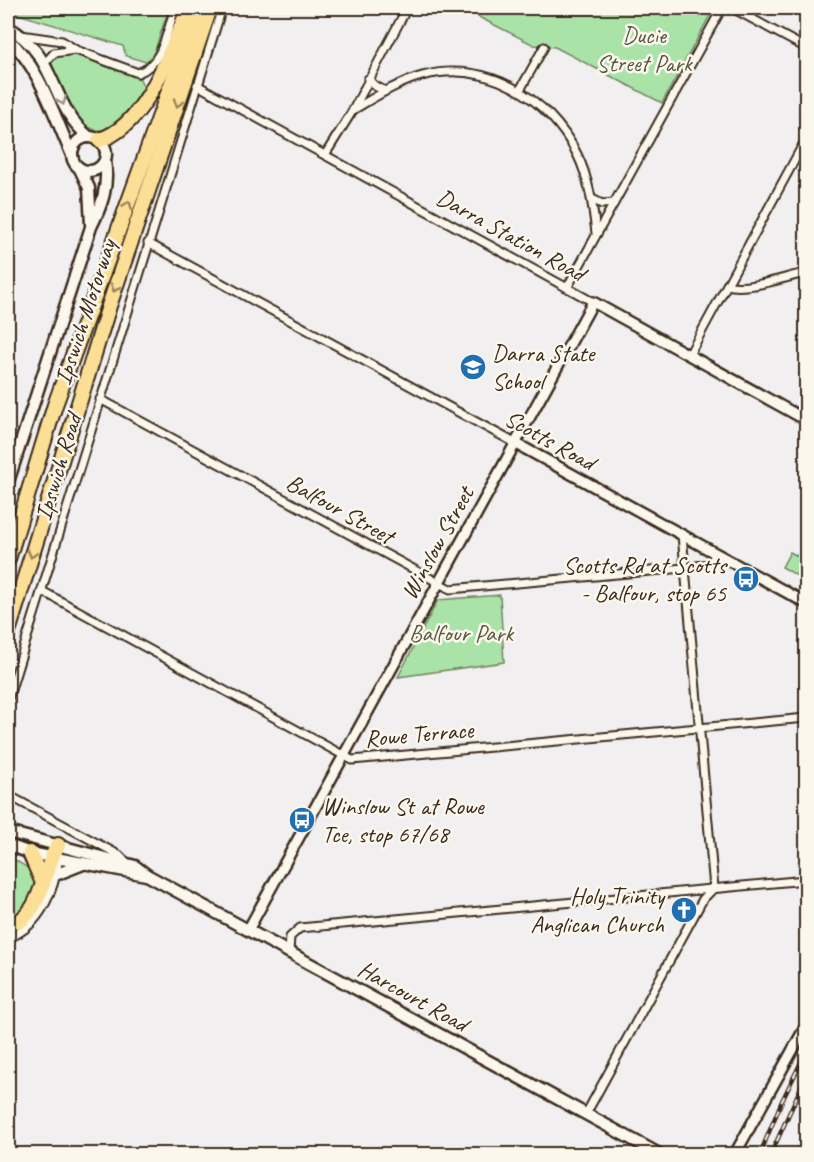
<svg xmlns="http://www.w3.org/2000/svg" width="814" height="1162" font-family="Caveat,sans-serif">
  <rect width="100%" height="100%" fill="#f1efef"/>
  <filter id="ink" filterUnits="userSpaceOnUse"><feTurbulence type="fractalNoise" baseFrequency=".0167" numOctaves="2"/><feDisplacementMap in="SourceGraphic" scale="12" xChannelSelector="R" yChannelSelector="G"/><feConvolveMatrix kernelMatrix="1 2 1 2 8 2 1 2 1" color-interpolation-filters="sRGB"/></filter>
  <g filter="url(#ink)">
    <g fill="#aae3a7" stroke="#728662" stroke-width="1.5">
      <path d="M8,8H169L153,56L146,62L126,56L123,46L8,11Z"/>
      <path d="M461,8H714L662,103L555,47L534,45Z"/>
      <path d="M69,52L140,79L144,88C97,167 75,122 51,62L59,55Z"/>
      <path d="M790,552L806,561V581L782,567Z"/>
      <path d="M500,595L504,662L398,677L438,600Z"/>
      <path d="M8,857C16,861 27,865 32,873C43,891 24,914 8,918Z"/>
    </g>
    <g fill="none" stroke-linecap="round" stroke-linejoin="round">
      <defs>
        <g id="minor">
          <path d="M732,8L806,48"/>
          <path d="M21,35L62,41L76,50L138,73C163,64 167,31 175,8"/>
          <path d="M44,64L54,53L75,50"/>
          <path d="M368,79L375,86L385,91"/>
          <path d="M197,85L593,302"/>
          <path d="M520,90L544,47"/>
          <path d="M353,110C375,97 397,83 422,76C485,59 549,97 577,154C589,178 593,207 596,233"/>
          <path d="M325,155L353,110L407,8"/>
          <path d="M592,199L602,204L614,203"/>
          <path d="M148,243L515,443"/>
          <path d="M727,285C748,291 784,277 806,273"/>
          <path d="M567,288L722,8"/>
          <path d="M689,355L806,139"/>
          <path d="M100,399L450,589L684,568L709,564L716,554"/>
          <path d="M42,591L352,760L806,718"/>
          <path d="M8,699L222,8"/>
          <path d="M8,795L119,855L128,864"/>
          <path d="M8,938C41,926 55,890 59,856"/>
          <path d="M289,952L290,937L300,928L806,880"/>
          <path d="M586,1114L703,899L714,888L682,535"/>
          <path d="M800,1154L806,1139"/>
        </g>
        <g id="tertiary">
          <path d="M515,443L806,603"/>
          <path d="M248,930L593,302L806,420"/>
          <path d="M735,1154L806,1026"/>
        </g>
        <g id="secondary">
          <path d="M8,27C59,57 49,105 89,137"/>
          <path d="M8,39C39,65 55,118 72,155"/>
          <circle cx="89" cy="154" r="17"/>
          <path d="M80,169L89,188L91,224"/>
          <path d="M8,482L91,227C102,205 109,186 105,161"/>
          <path d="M8,832L135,866L147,875L659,1154"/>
          <path d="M8,845L30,853L146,875"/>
          <path d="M55,875L83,864"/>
        </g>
        <g id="motorway">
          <path d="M99,140C146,127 171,49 189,8"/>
          <path d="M8,559L55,405L199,8"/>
          <path d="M8,632L109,306L210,8"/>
          <path d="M30,853L43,883"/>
          <path d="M8,927C44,915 41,873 58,845"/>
        </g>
      </defs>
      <use href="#minor" stroke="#3b2a1e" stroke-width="11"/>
      <use href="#tertiary" stroke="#3b2a1e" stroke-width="14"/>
      <use href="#secondary" stroke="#3b2a1e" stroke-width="15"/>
      <use href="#motorway" stroke="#3b2a1e" stroke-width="18"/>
      <use href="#minor" stroke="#fbf7ec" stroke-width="7"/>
      <use href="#tertiary" stroke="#fbf7ec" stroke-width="9"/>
      <use href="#secondary" stroke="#fbf7ec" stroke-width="10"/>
      <use href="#motorway" stroke="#fbdf96" stroke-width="14"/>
      <defs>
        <g id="rail">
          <path d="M760,1154L781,1103L806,1052"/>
          <path d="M771,1154L806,1076"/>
        </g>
      </defs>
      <use href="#rail" stroke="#3b2a1e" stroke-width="4.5"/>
      <use href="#rail" stroke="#fbf7ec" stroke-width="2" stroke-dasharray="7" stroke-linecap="butt"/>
    </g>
    <defs><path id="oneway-chevron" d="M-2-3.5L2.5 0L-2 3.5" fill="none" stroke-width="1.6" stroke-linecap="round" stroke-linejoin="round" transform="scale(1.5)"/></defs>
    <use stroke="#9b9085" href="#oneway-chevron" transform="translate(62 101) rotate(68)"/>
    <g stroke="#9b845a">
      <use href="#oneway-chevron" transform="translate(178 103) rotate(108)"/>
      <use href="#oneway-chevron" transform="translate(128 205) rotate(-70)"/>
      <use href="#oneway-chevron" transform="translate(115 288) rotate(109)"/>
      <use href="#oneway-chevron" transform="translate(32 554) rotate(107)"/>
    </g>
  </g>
  <defs>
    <symbol id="school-disc" viewBox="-11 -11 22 22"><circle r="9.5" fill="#1f6fb2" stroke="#fbf7ec"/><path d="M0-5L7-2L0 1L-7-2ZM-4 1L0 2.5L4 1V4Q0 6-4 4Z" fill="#fff"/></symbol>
    <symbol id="bus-disc" viewBox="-11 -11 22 22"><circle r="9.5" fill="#1f6fb2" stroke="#fbf7ec"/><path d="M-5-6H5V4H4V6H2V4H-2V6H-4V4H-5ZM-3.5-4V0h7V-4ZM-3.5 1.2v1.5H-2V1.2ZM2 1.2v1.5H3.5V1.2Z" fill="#fff"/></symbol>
    <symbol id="church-disc" viewBox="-11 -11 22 22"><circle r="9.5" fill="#1f6fb2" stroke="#fbf7ec"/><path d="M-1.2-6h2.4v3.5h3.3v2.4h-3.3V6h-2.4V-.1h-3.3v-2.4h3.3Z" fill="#fff"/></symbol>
  </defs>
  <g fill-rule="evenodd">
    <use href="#school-disc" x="458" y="352" width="30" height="30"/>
    <use href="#bus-disc" x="731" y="564" width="30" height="30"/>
    <use href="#bus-disc" x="287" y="805" width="30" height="30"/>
    <use href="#church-disc" x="669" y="895" width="30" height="30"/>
  </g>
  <g text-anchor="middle" stroke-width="5" stroke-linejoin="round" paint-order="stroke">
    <g font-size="24" fill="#575840" stroke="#fbf7ec">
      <text x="644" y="43">Ducie<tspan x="644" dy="28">Street Park</tspan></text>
      <text x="461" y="641">Balfour Park</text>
    </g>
    <g font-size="24" fill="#3b2a1e" stroke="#fbf7ec">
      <text transform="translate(511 235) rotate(29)" y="8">Darra Station Road</text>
      <text transform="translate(85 312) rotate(-72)" y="8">Ipswich Motorway</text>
      <text transform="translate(550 440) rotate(29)" y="8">Scotts Road</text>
      <text transform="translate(58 467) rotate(-73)" y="8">Ipswich Road</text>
      <text transform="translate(340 509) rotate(29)" y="8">Balfour Street</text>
      <text transform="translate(437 543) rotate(-61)" y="8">Winslow Street</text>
      <text transform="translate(419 734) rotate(-5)" y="8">Rowe Terrace</text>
      <text transform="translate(413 996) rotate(29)" y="8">Harcourt Road</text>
    </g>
    <g font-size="24" fill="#3b2a1e" stroke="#fbf7ec" text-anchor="start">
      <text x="492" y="361">Darra State<tspan x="492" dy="28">School</tspan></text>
      <text x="726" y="573" text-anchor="end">Scotts Rd at Scotts<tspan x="726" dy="28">- Balfour, stop 65</tspan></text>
      <text x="322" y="814">Winslow St at Rowe<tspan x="322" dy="28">Tce, stop 67/68</tspan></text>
      <text x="664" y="904" text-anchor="end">Holy Trinity<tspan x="664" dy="28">Anglican Church</tspan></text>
    </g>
  </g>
  <rect width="814" height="1162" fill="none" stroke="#fbf7ec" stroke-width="30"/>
  <rect x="15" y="15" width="784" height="1132" fill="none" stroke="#3b2a1e" stroke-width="2" filter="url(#ink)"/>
</svg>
